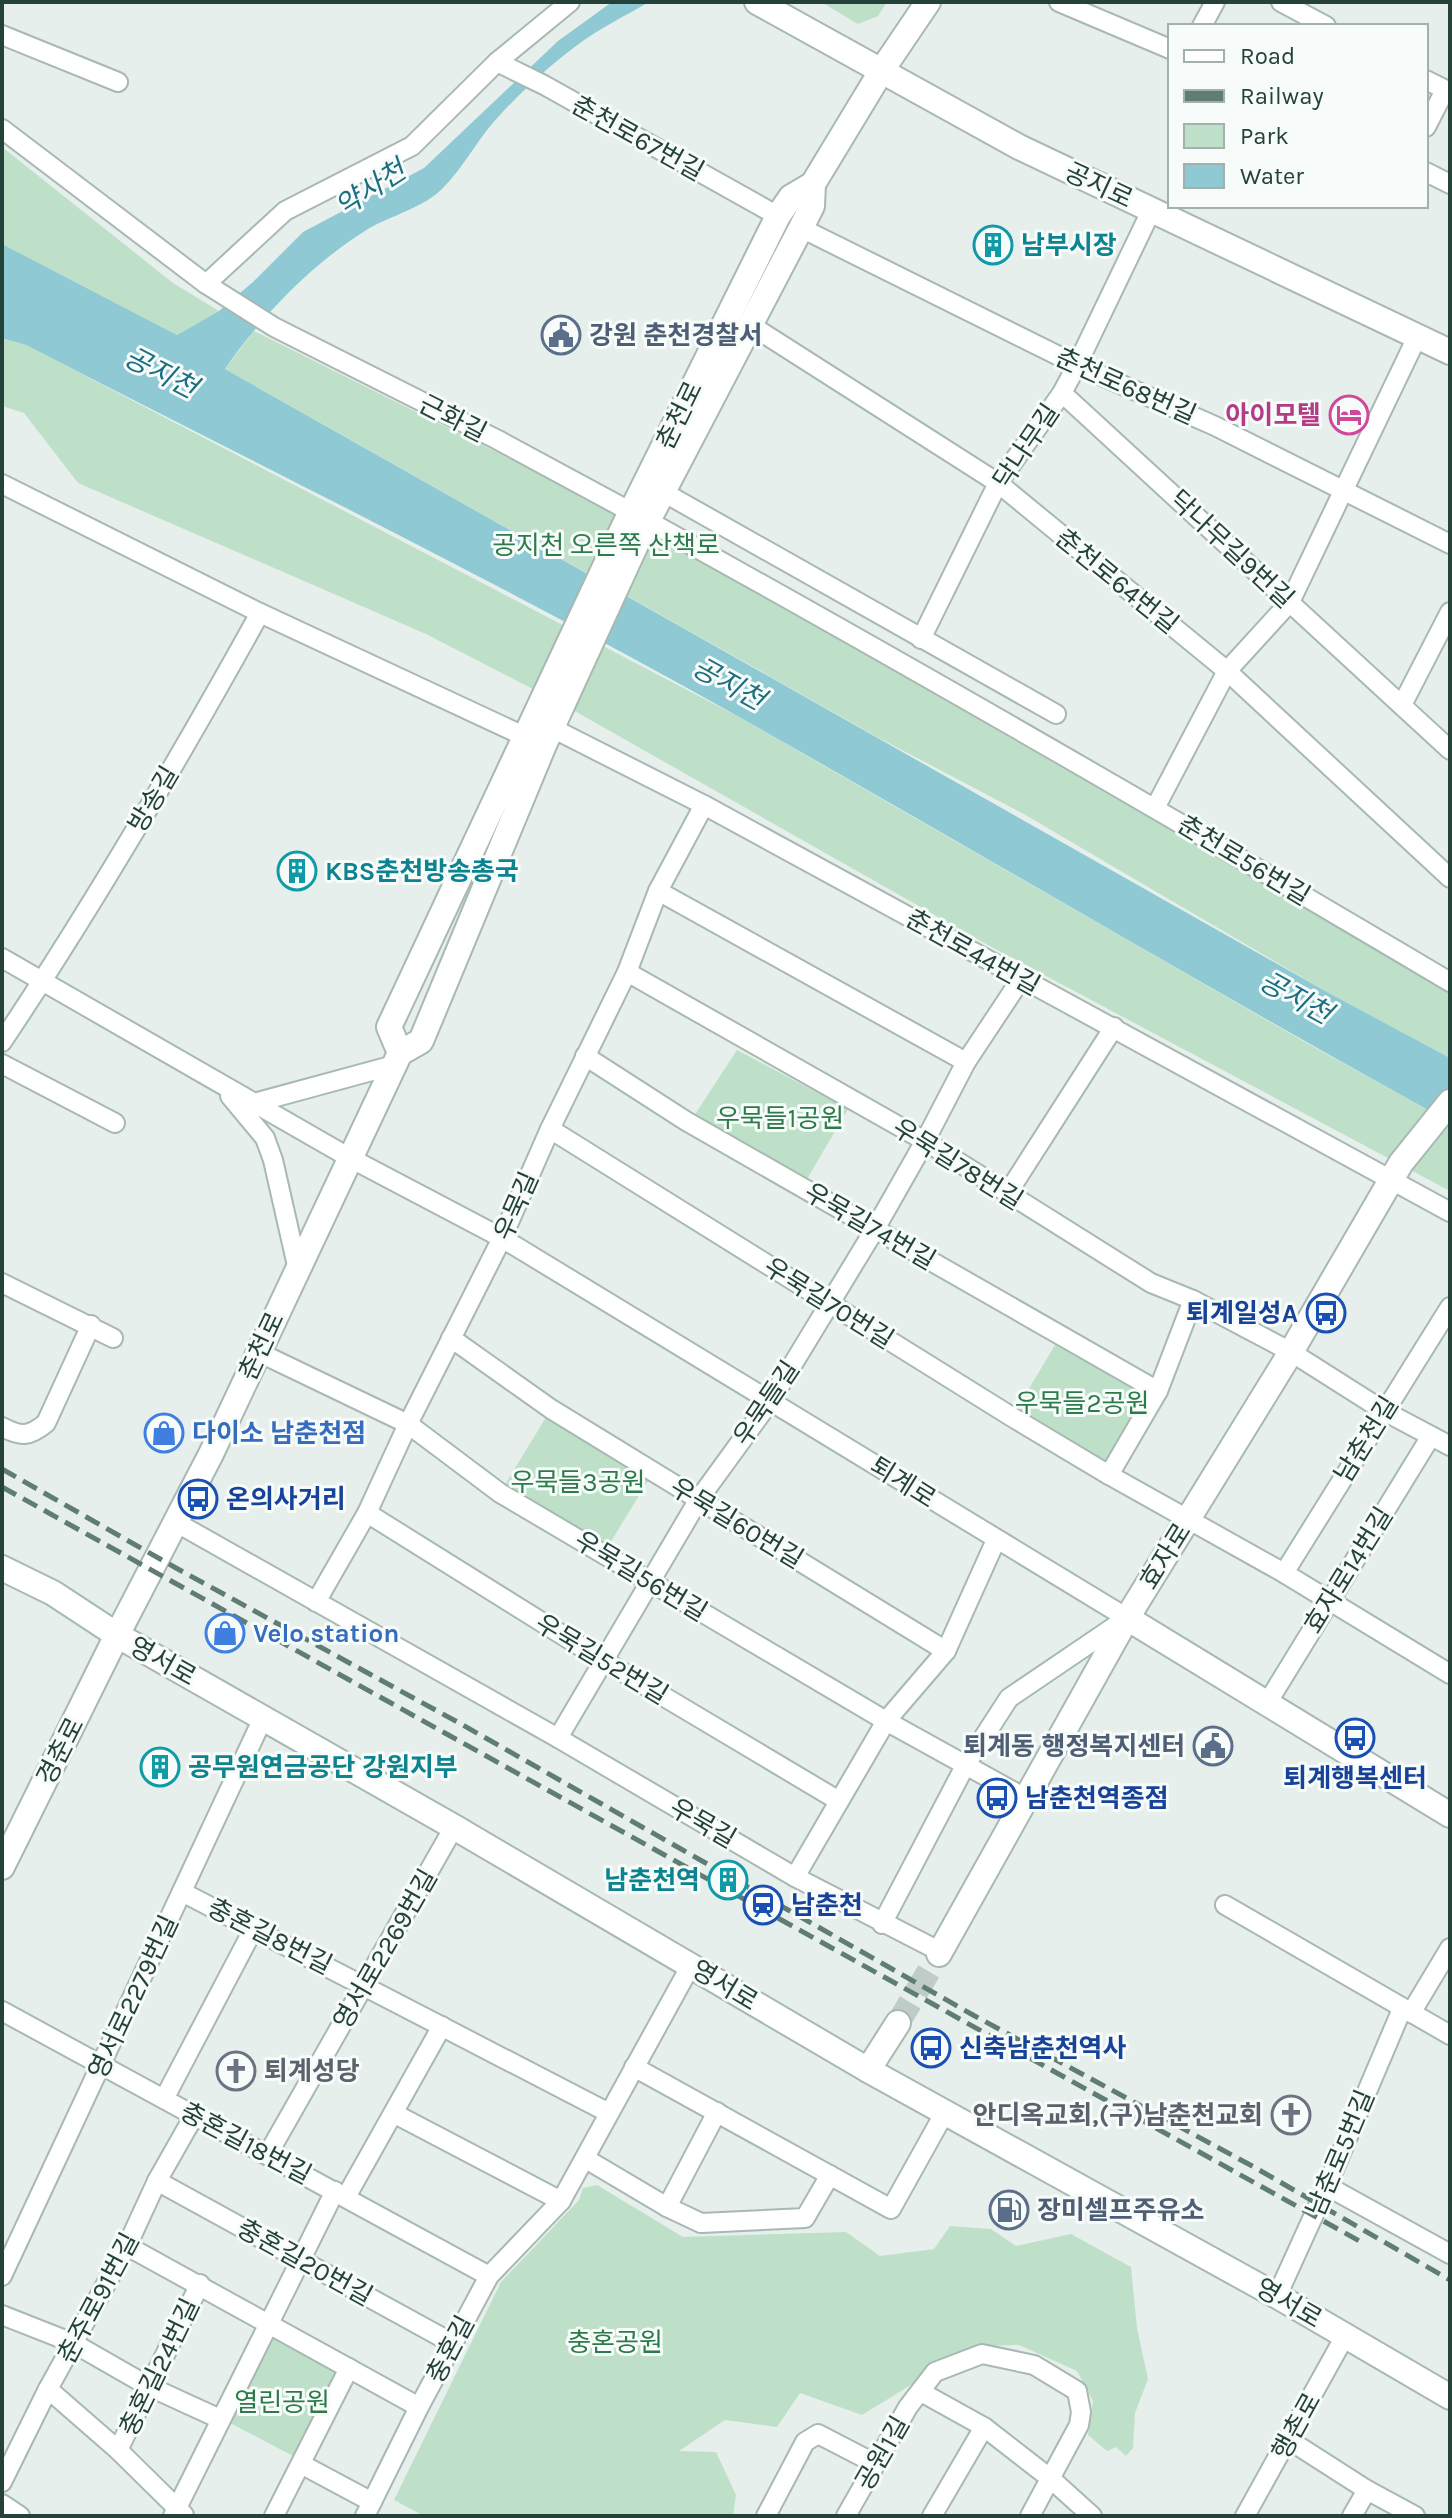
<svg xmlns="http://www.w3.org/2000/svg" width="1452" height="2518" font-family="Karla,'Noto Sans KR',sans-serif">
  <rect width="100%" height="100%" fill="#e6efeb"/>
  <g fill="#bfe0c8">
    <path d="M821,2H887L878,16L858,24Z"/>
    <path d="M2,147L173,283L219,311L177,335L2,244Z"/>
    <path d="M254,331L623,515L1450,991V1058L1327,992L1022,813L879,738L225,369Z"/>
    <path d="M2,338L26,345L739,717L1310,1045L1450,1122V1191L986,944L564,705L426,634L78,483L24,413L2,406Z"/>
    <path d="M737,1050L848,1109L807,1179L694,1116Z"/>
    <path d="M1061,1335L1158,1391L1109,1475L1012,1417Z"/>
    <path d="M551,1409L654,1471L604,1553L500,1493Z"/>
    <path d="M597,2185L683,2237L846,2232L880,2256L934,2249L950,2226L991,2229L1016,2246L1071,2234L1131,2267L1137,2328L1148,2379L1135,2413L1133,2448L1126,2456L1116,2447L1107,2451L1088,2435L1093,2401L1077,2371L1019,2345L982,2346L940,2367L862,2415L800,2393L777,2427L725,2420L679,2451L716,2452L736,2495L733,2516H424L394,2500L501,2282L579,2200L583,2188Z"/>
    <path d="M275,2332L342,2367L297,2458L228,2422Z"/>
  </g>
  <path fill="#8ec9d4" d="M612,2H649C625,16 598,29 576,46C549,66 522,91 499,116C478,138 464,167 443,188C423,208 392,215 368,229C314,262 261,316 225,369L1327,992L1450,1058V1122C1212,991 978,852 741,718C507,586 265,468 26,345L2,338V244L177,335L219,311L253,282L303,232L424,168L558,41Z"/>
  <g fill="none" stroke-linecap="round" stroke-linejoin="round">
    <path stroke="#bfccc8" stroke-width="24" stroke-dasharray="24 12" stroke-linecap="butt" d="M898,2023L939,1954"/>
    <defs>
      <g id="minor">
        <path d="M1059,2L1170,49"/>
        <path d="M1281,2L1326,26"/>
        <path d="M1202,26L1215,2"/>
        <path d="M2,35L118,82"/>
        <path d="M497,62L544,85L778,216"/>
        <path d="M1426,80L1450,92"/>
        <path d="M1426,127L1445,90"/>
        <path d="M2,129L206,284L274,327L498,440L631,512"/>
        <path d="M1426,172L1450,184"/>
        <path d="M801,228L1077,365L1215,426L1450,544"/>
        <path d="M206,284L285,211L412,146L497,62L570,2"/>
        <path d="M752,326L998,483L1227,671L1450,878"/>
        <path d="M1062,393L1450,750"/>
        <path d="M2,484L260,613L526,737"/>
        <path d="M663,492L1056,714"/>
        <path d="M648,521C918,670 1185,825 1450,982"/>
        <path d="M921,639L998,483L1062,393L1077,365L1152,209"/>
        <path d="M1402,705L1450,612"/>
        <path d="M552,728L704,805L1450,1212"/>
        <path d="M1155,808L1227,671L1290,602L1418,335"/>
        <path d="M658,891L966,1062"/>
        <path d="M2,958L350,1158L502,1238L1127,1618L1009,1698L965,1766L882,1924"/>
        <path d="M627,972L925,1141L1151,1283L1193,1300L1291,1352L1384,1411L1450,1446"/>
        <path d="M2,1042C95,903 179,759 260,613"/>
        <path d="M585,1056L686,1121L1158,1391"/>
        <path d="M2,1064L115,1123"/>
        <path d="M230,1096L265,1138L273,1160L298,1270"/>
        <path d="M254,1103L394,1065"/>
        <path d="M550,1129L1012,1417L1109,1475L1284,1573L1450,1674"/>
        <path d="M1007,1194L1114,1027"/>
        <path d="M2,1283L113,1338"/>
        <path d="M451,1338L551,1409L946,1651"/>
        <path d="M258,1352L408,1424L500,1493L886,1721L1027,1799"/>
        <path d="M2,1427C21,1437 29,1437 46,1423L91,1325"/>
        <path d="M1109,1475L1158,1391L1193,1300"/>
        <path d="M367,1513L604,1661L839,1801"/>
        <path d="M177,1523L558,1738L795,1877L941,1952"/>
        <path d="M1284,1573L1450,1307"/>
        <path d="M316,1602L367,1513L408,1424L502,1238L550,1129L627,972L658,891L704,805"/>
        <path d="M1266,1705L1431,1436"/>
        <path d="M558,1738L699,1499L771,1400L875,1229L925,1141L966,1062L1021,979"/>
        <path d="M795,1877L886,1721L946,1651L996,1540"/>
        <path d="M182,1892L609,2113"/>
        <path d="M1225,1905L1450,2035"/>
        <path d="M2,2011L489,2276"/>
        <path d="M1411,2013L1450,1948"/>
        <path d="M634,2067L891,2209L945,2112"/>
        <path d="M164,2099L254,1928"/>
        <path d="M395,2114L561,2201"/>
        <path d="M268,2154L454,1827"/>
        <path d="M586,2159L667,2207L701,2223L805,2218L830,2175"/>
        <path d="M157,2181L452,2343"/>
        <path d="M1327,2186L1450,2254"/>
        <path d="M346,2197L442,2026"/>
        <path d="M667,2207L717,2112"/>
        <path d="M127,2246L419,2407"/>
        <path d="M2,2276L263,1718"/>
        <path d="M1277,2296L1327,2186L1402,2009"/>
        <path d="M2,2315L73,2343L148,2386L220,2419"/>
        <path d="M48,2389L118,2450L184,2515"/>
        <path d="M921,2392L984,2427L1051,2479L1092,2516"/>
        <path d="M1289,2440L1367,2490L1415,2516"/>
        <path d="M118,2450L200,2284"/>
        <path d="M301,2464L372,2502"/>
        <path d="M2,2482L48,2389L127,2246L157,2181L195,2114"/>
        <path d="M2,2504L20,2516"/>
        <path d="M173,2516L335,2191"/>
        <path d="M274,2516L349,2368"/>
        <path d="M365,2516L419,2407L489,2276L561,2201L691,1965"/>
        <path d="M766,2516L805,2442L818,2434L874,2463"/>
        <path d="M846,2516L908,2407L935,2372L982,2354L1034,2365L1077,2391L1081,2412L1079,2425L1030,2516"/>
        <path d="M932,2516L984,2427"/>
        <path d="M1245,2516L1345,2336"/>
        <path d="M1352,2516L1367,2490"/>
      </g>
      <g id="tertiary">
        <path d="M757,2L1019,147L1450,352"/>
        <path d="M400,1053L389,1027L623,528L778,216L791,197L813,184"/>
        <path d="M2,1568L53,1593L117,1635L454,1827L868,2070L1277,2296L1450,2397"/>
        <path d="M1127,1618L1450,1815"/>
        <path d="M2,1867L117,1635L211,1454L400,1053L421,1041L544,745L640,536L801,228L812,206L813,184L882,70L928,2"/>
        <path d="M939,1954L1127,1618L1291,1352L1401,1163L1450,1102"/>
        <path d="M868,2070L898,2023"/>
      </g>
    </defs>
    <use href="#minor" stroke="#a8b8b2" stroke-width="22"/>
    <use href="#tertiary" stroke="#a8b8b2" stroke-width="28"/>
    <use href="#minor" stroke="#fff" stroke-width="18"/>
    <use href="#tertiary" stroke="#fff" stroke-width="24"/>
    <g stroke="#5f7d75" stroke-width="5" stroke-dasharray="16 8" stroke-linecap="butt">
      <path d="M2,1469L176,1568L461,1724L973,2015L1254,2167L1450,2280"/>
      <path d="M2,1487L1363,2243"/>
    </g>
  </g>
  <defs>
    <symbol id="building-ring" viewBox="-11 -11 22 22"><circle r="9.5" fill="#f7fbf9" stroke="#0f9aa8" stroke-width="1.5"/><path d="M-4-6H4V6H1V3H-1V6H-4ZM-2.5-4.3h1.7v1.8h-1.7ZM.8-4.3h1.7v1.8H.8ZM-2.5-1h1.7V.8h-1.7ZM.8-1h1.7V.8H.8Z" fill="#0f9aa8"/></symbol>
    <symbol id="civic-ring" viewBox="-11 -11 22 22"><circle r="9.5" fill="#f7fbf9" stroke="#5c6f8a" stroke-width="1.5"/><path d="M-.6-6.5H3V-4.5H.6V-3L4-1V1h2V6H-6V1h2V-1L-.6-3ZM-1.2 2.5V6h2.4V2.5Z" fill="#5c6f8a"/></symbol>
    <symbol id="hotel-ring" viewBox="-11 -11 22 22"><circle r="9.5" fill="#f7fbf9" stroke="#d1479c" stroke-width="1.5"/><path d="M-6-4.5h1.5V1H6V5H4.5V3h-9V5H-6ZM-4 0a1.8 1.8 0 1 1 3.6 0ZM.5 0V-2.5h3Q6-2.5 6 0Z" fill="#d1479c"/></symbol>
    <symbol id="bus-ring" viewBox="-11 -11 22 22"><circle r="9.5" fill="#f7fbf9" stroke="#1a4fb4" stroke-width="1.5"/><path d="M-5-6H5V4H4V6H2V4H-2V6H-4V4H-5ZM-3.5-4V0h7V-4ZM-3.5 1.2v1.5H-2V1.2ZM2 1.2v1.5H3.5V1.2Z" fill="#1a4fb4"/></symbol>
    <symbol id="shop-ring" viewBox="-11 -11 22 22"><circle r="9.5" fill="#f7fbf9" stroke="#3f7fe0" stroke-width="1.5"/><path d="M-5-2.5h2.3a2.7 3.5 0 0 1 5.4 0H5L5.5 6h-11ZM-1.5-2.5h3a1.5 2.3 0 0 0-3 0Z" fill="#3f7fe0"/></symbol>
    <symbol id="station-ring" viewBox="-11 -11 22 22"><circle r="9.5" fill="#f7fbf9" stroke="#1a4fb4" stroke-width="1.5"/><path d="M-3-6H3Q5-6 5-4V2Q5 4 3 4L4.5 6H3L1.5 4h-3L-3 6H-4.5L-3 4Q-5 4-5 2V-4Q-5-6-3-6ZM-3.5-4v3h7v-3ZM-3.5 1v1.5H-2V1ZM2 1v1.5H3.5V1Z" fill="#1a4fb4"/></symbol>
    <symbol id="church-ring" viewBox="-11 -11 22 22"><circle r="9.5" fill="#f7fbf9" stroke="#6b7280" stroke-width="1.5"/><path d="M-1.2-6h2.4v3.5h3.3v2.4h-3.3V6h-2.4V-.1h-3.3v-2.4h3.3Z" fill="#6b7280"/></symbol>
    <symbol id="fuel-ring" viewBox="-11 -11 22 22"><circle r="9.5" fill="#f7fbf9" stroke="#5c6f8a" stroke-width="1.5"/><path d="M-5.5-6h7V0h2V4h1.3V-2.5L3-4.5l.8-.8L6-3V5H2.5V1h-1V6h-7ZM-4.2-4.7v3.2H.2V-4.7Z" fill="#5c6f8a"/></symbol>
  </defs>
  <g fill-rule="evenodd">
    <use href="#building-ring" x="971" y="223" width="44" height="44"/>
    <use href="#civic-ring" x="539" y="313" width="44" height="44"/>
    <use href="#hotel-ring" x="1327" y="393" width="44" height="44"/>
    <use href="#building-ring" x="275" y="849" width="44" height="44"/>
    <use href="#bus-ring" x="1304" y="1291" width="44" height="44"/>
    <use href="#shop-ring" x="142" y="1411" width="44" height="44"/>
    <use href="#bus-ring" x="176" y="1477" width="44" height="44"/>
    <use href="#shop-ring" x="203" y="1611" width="44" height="44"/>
    <use href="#bus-ring" x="1333" y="1716" width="44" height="44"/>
    <use href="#civic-ring" x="1191" y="1724" width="44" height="44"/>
    <use href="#building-ring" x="138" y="1745" width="44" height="44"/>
    <use href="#bus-ring" x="975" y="1776" width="44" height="44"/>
    <use href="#building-ring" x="706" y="1858" width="44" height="44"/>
    <use href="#station-ring" x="741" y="1883" width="44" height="44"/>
    <use href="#bus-ring" x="909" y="2026" width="44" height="44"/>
    <use href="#church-ring" x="214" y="2049" width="44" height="44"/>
    <use href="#church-ring" x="1269" y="2093" width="44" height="44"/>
    <use href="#fuel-ring" x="987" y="2188" width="44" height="44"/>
  </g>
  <g text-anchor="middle" stroke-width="6" stroke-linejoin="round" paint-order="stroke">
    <g font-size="26" fill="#24423a" stroke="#f7fbf9">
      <text transform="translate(638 138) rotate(29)" y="9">춘천로67번길</text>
      <text transform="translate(1099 185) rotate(25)" y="9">공지로</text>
      <text transform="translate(1126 386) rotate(24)" y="9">춘천로68번길</text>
      <text transform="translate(679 415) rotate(-64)" y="9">춘천로</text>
      <text transform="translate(453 418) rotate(27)" y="9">근화길</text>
      <text transform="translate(1026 446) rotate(-56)" y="9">닥나무길</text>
      <text transform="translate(1232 549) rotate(43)" y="9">닥나무길9번길</text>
      <text transform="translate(1117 581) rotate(39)" y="9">춘천로64번길</text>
      <text transform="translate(153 799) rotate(-59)" y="9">방송길</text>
      <text transform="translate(1244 860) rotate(31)" y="9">춘천로56번길</text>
      <text transform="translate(973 952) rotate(29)" y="9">춘천로44번길</text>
      <text transform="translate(958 1164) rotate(32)" y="9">우묵길78번길</text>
      <text transform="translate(516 1206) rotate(-66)" y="9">우묵길</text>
      <text transform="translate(870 1226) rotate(30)" y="9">우묵길74번길</text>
      <text transform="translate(829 1303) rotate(32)" y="9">우묵길70번길</text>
      <text transform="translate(261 1346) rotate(-65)" y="9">춘천로</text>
      <text transform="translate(766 1403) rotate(-56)" y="9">우묵들길</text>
      <text transform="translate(1366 1439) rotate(-58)" y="9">남춘천길</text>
      <text transform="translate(903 1482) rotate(32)" y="9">퇴계로</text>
      <text transform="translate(737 1523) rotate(31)" y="9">우묵길60번길</text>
      <text transform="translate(1165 1556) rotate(-58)" y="9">효자로</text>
      <text transform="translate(1348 1570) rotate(-58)" y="9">효자로14번길</text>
      <text transform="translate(641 1576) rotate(31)" y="9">우묵길56번길</text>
      <text transform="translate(602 1659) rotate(31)" y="9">우묵길52번길</text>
      <text transform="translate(163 1661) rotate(29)" y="9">영서로</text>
      <text transform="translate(60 1751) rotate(-63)" y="9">경춘로</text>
      <text transform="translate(703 1823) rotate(30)" y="9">우묵길</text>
      <text transform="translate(270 1936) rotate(27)" y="9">충혼길8번길</text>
      <text transform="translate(385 1949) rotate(-60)" y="9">영서로2269번길</text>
      <text transform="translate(725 1985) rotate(31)" y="9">영서로</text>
      <text transform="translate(133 1997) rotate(-65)" y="9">영서로2279번길</text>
      <text transform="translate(246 2143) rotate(28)" y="9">충혼길18번길</text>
      <text transform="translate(1340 2153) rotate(-67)" y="9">남춘로5번길</text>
      <text transform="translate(305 2262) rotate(29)" y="9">충혼길20번길</text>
      <text transform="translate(98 2298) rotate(-62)" y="9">춘주로91번길</text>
      <text transform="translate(1289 2303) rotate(30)" y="9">영서로</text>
      <text transform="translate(450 2349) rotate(-62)" y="9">충혼길</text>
      <text transform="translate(159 2367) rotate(-64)" y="9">충혼길24번길</text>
      <text transform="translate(1296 2426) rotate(-61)" y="9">행촌로</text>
      <text transform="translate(882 2453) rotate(-60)" y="9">공원1길</text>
    </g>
    <g font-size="26" font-weight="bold" fill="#0d838f" stroke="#f7fbf9" text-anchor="start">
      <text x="1021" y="254">남부시장</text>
      <text x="325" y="880">KBS춘천방송총국</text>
      <text x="188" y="1776">공무원연금공단 강원지부</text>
      <text x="700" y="1889" text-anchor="end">남춘천역</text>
    </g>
    <g font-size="26" font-weight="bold" fill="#4e5e75" stroke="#f7fbf9" text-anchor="start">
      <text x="589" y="344">강원 춘천경찰서</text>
      <text x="1185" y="1755" text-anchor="end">퇴계동 행정복지센터</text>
      <text x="1037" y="2219">장미셀프주유소</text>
    </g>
    <g font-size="26" font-weight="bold" fill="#b23c85" stroke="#f7fbf9" text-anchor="end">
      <text x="1321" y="424">아이모텔</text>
    </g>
    <g font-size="26" fill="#2d7a4b" stroke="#f7fbf9">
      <text x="606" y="554">공지천 오른쪽 산책로</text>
      <text x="780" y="1127">우묵들1공원</text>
      <text x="1082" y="1412">우묵들2공원</text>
      <text x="578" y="1491">우묵들3공원</text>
      <text x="615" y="2351">충혼공원</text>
      <text x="282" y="2411">열린공원</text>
    </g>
    <g font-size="26" font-weight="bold" fill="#164399" stroke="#f7fbf9" text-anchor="start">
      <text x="1298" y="1322" text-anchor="end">퇴계일성A</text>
      <text x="226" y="1508">온의사거리</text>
      <text x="1355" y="1787" text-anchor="middle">퇴계행복센터</text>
      <text x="1025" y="1807">남춘천역종점</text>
      <text x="791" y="1914">남춘천</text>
      <text x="959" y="2057">신축남춘천역사</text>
    </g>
    <g font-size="26" font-weight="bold" fill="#366cbe" stroke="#f7fbf9" text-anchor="start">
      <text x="192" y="1442">다이소 남춘천점</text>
      <text x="253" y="1642">Velo station</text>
    </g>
    <g font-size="26" font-weight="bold" fill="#5b616d" stroke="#f7fbf9" text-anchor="start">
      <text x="264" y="2080">퇴계성당</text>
      <text x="1263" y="2124" text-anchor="end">안디옥교회,(구)남춘천교회</text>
    </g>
    <g font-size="28" font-style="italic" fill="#1c6f80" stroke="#f7fbf9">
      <text transform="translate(370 188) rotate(-33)" y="10">약사천</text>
      <text transform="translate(161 372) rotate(27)" y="10">공지천</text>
      <text transform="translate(729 683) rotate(29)" y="10">공지천</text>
      <text transform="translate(1296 997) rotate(29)" y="10">공지천</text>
    </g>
  </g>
  <rect width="1452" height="2518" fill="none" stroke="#24423a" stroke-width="8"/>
  <rect x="1168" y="24" width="260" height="184" fill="#f7fbf9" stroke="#a3b1ad" stroke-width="2"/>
  <rect x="1184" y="50" width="40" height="12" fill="#ffffff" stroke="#a3b1ad" stroke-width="2"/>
  <text x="1240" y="64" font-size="24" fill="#24423a">Road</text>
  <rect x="1184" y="90" width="40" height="12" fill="#5f7d75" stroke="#a3b1ad" stroke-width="2"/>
  <text x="1240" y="104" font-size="24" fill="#24423a">Railway</text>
  <rect x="1184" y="124" width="40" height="24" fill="#bfe0c8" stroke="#a3b1ad" stroke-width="2"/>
  <text x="1240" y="144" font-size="24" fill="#24423a">Park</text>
  <rect x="1184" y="164" width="40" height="24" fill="#8ec9d4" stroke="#a3b1ad" stroke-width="2"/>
  <text x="1240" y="184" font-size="24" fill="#24423a">Water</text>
</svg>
